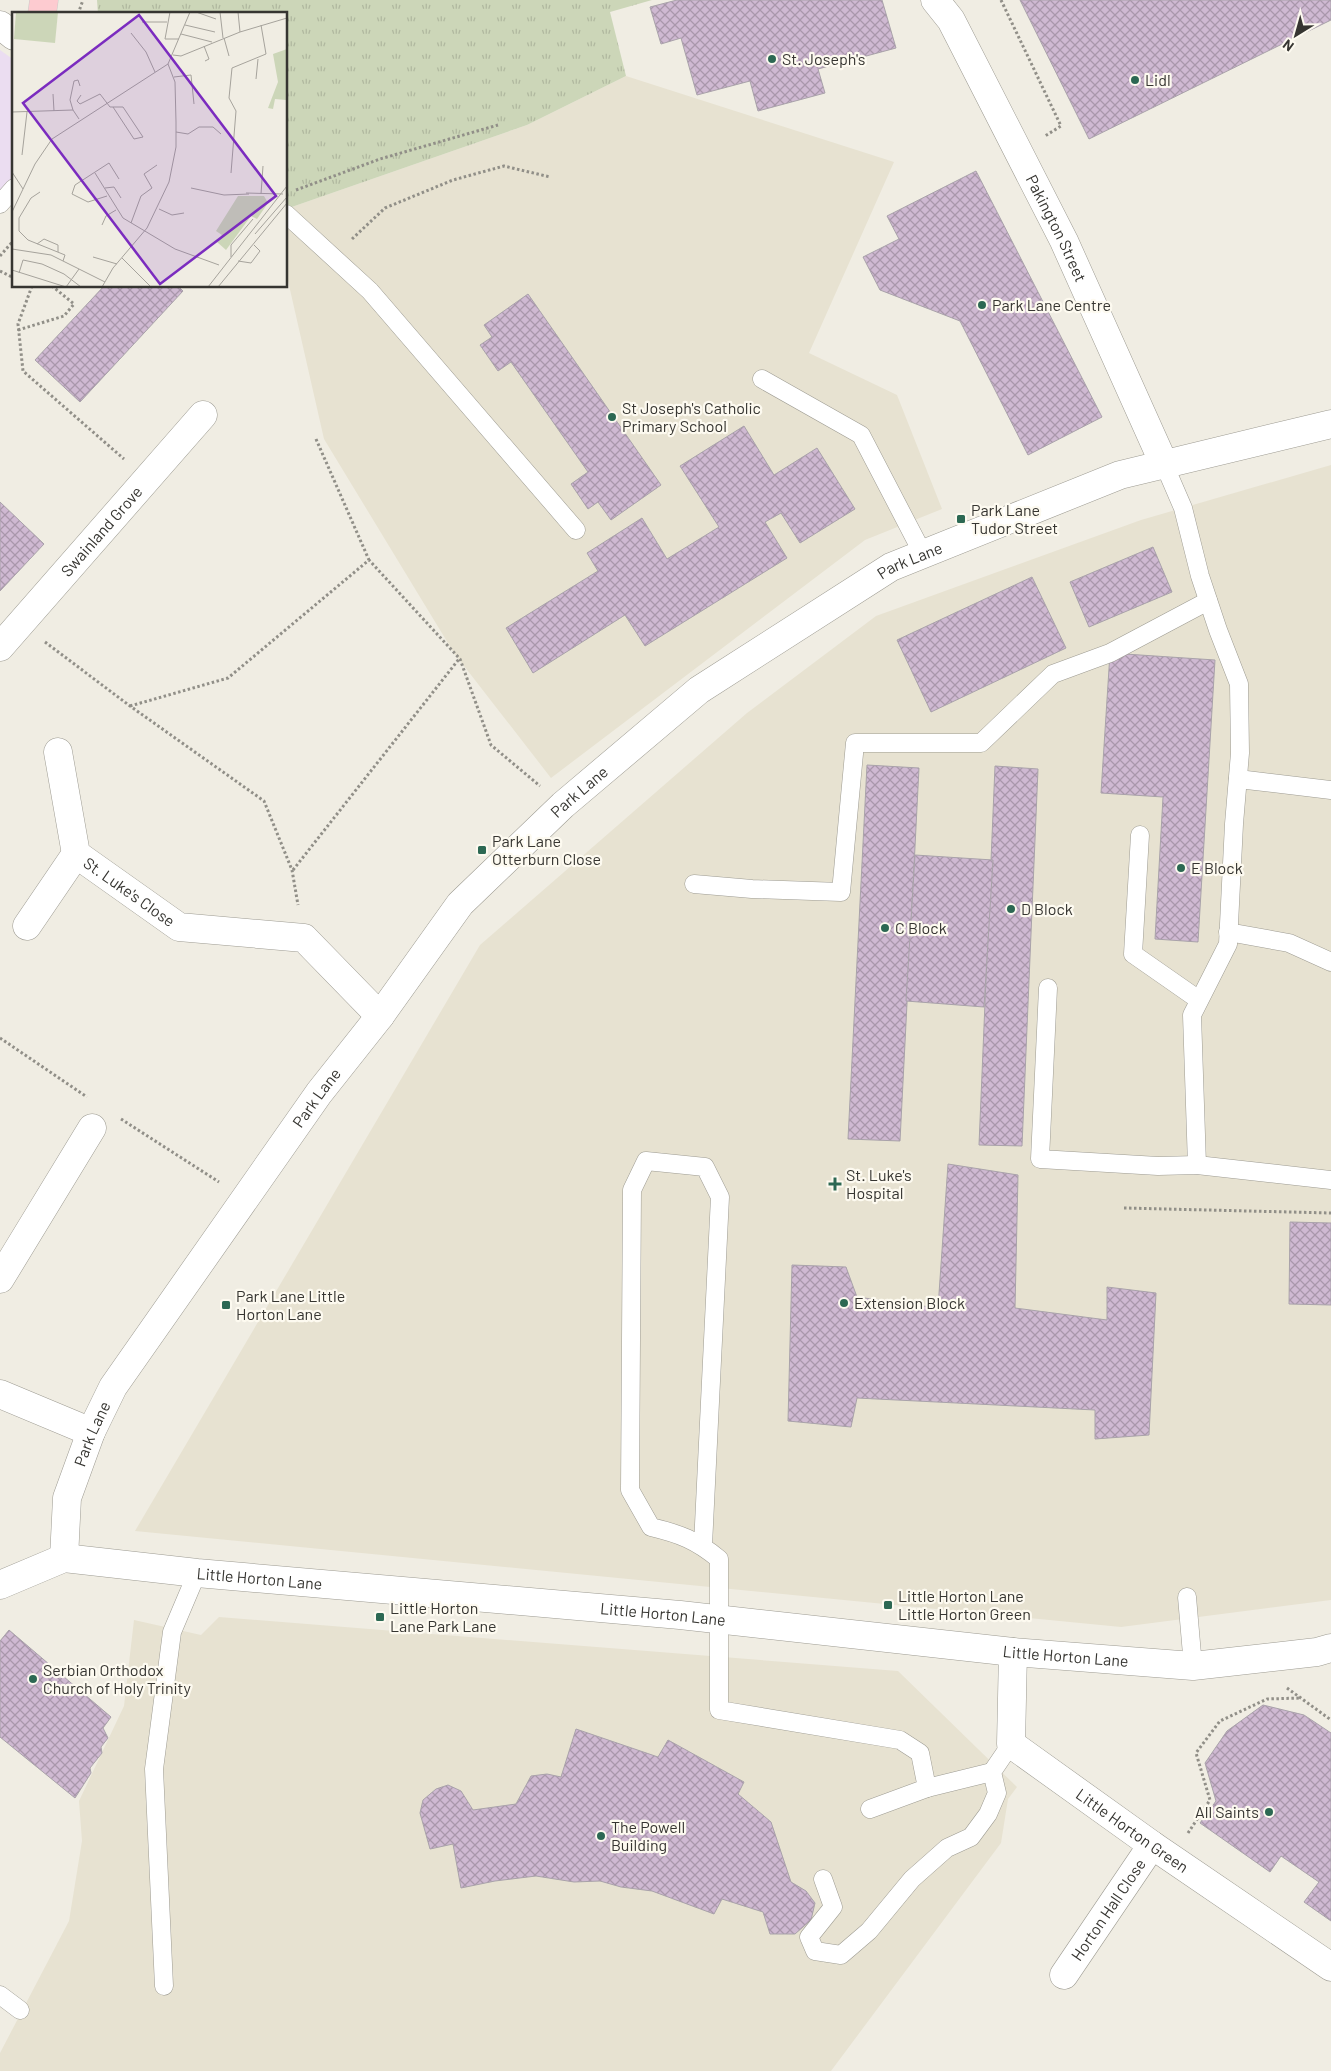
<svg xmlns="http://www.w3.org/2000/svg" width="1331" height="2071" font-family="Barlow,sans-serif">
  <defs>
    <pattern id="grass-tufts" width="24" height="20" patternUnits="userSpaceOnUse" patternTransform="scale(1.25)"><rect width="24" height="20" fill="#ccd6b8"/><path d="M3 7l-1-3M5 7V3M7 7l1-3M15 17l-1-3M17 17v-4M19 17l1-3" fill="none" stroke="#b0b89f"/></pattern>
    <pattern id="building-cross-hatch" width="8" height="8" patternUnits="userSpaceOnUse" patternTransform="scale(1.25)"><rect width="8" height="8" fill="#cfb9d2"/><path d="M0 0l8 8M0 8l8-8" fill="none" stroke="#a997ab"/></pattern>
  </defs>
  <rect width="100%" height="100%" fill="#f0ede3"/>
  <path fill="#ebddf1" d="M0,50L14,60V188L0,204Z"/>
  <g fill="#e7e2d1">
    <path d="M626,76L894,162L809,353L897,395L942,509L865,540L551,778L454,653L324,439L286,272V209L527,125Z"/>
    <path d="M1331,465V1600L1121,1627L135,1531L480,945L747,713L876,616L1141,520Z"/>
    <path d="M219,1617L898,1671L1017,1787L1008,1799L1001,1843L831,2071H0V2053L69,1921L82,1841L79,1801L124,1706L134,1620L201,1635Z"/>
  </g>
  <path fill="url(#grass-tufts)" d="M97,0H652L610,12L626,76L527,125L286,209V14H98Z"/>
  <g fill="url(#building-cross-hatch)" stroke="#a9a2aa">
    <path d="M677,0H882L896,48L818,69L825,93L758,111L750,81L697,95L681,38L661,44L650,7Z"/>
    <path d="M1020,0H1331V20L1089,139Z"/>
    <path d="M976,171L1102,417L1028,455L960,321L880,290L863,257L899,239L887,216Z"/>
    <path d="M104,286H178L183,291L80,402L35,360Z"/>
    <path d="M528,294L661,485L611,520L598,502L588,509L571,484L588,472L511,362L498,371L480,345L492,337L484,325Z"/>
    <path d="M744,426L774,475L817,448L855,509L800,543L781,513L765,522L787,558L645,646L625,615L533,673L506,628L598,571L587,553L642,518L667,559L719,527L680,466Z"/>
    <path d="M0,502L44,544L0,591Z"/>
    <path d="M1153,547L1172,592L1089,627L1070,582Z"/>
    <path d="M1032,577L1066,648L931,712L897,640Z"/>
    <path d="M1110,653L1215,660L1198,942L1155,939L1163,797L1101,793Z"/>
    <path d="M867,765L919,768L900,1141L848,1139Z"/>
    <path d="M995,766L1038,769L1022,1146L979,1145Z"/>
    <path d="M915,855L993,860L984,1007L906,1001Z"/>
    <path d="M948,1164L1018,1175L1015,1308L1107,1320V1287L1156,1293L1149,1435L1095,1439V1410L857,1398L851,1427L788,1421L792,1265L846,1267L857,1297L938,1308Z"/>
    <path d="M1290,1222L1331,1223V1305L1289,1304Z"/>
    <path d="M9,1630L111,1717L103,1728L108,1738L101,1747L102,1753L90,1768L91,1773L75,1798L0,1737V1641Z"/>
    <path d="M1263,1705L1304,1715L1331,1733V1921L1304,1902L1319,1882L1281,1856L1270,1872L1200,1823L1216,1801L1205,1763L1227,1731Z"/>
    <path d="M576,1729L658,1757L668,1740L744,1782L738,1794L771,1822L791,1882L806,1891L815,1903L811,1920L795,1934H770L763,1912L722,1899L714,1914L652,1891L621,1887L600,1881L574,1882L536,1876L495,1881L461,1888L453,1844L430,1849L420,1813L423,1800L436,1789L448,1785L461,1791L473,1810L516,1804L531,1776L547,1774L561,1777Z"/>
  </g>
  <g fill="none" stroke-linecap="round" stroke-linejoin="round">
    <defs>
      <g id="service">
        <path d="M0,204L14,188"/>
        <path d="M286,214L370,291L576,530"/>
        <path d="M762,379L861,435L923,554"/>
        <path d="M1164,464L1183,508L1200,576L1218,630L1239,684L1240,753L1234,824L1228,944L1192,1015L1197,1165"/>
        <path d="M1238,779L1331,790"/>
        <path d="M1140,835L1133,954L1199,1000"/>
        <path d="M694,884L752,889L841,892L855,743H981L1053,674L1110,653L1208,601"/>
        <path d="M1228,932L1289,943L1331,962"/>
        <path d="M1048,988L1040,1159L1158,1166L1197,1165L1331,1180"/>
        <path d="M703,1545L720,1197L705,1167L646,1161L632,1190L630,1490L651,1527C680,1534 696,1540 719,1559V1710L900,1740L920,1753L927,1788L870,1809"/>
        <path d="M1187,1597L1193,1666"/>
        <path d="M927,1788L992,1772"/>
        <path d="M823,1879L833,1907L809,1937L815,1951L841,1955L869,1931L912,1879L947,1848L971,1837L988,1814L997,1793L992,1772L1011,1744"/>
        <path d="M164,1986L154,1769L172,1632L197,1573"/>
        <path d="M0,1995L20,2010"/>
      </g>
      <g id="minor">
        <path id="s1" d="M935,0L951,20L1064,241L1164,464"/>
        <path d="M0,25L14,36"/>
        <path id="s2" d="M0,647L203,415"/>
        <path id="s3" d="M58,752L76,854L179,927L304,938L380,1016"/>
        <path d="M27,926L76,854"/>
        <path d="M0,1279L92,1128"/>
        <path d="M0,1394L91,1432"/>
        <path id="s4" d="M64,1558L67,1498L91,1432L113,1387L319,1093L380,1016L460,904L563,805L699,690L891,567L1120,475L1331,424"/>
        <path id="s5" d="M1013,1652L1011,1744L1152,1845L1331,1967"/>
        <path id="s6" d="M1064,1975L1152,1845"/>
      </g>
      <g id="tertiary">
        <path id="s7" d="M0,1585L64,1558L197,1573L680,1615L1013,1652L1193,1666L1317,1652L1331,1648"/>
      </g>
      <path id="primary" d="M42,14L44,0"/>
    </defs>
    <use href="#service" stroke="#9d9b92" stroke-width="19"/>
    <use href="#minor" stroke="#9d9b92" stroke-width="29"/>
    <use href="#tertiary" stroke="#9d9b92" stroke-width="29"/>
    <use href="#primary" stroke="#cbcac9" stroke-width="29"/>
    <g stroke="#918f88" stroke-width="3" stroke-dasharray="2.5 2.5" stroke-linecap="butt">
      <path d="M1001,0L1061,126L1045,136"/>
      <path d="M78,14L83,0"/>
      <path d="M296,190L380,159L498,125"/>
      <path d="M352,239L385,208L453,180L504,166L550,177"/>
      <path d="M0,256L14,240"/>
      <path d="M0,271L14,278"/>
      <path d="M32,286L18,324L23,371L124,459"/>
      <path d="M18,330L64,316L74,304L52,286"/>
      <path d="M316,439L369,560"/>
      <path d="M45,642L130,706L264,801L292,870L298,905"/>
      <path d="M130,706L228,678L369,560L460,659L491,745L540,786"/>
      <path d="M293,870L459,659"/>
      <path d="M0,1038L87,1097"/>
      <path d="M121,1119L219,1182"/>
      <path d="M1124,1208L1331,1213"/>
      <path d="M1287,1688L1331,1720"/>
      <path d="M1188,1833L1210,1800L1196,1753L1220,1721L1267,1699L1301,1698"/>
    </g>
    <use href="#service" stroke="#fff" stroke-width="18"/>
    <use href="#minor" stroke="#fff" stroke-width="28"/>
    <use href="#tertiary" stroke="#fff" stroke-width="28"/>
    <use href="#primary" stroke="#fdcbd0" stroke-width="28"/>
  </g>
  <g fill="#2c6853" stroke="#fdfaf0" stroke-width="2">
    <circle cx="772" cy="59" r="5"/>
    <circle cx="1135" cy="80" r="5"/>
    <circle cx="982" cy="305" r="5"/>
    <circle cx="612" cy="417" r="5"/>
    <rect x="956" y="514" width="10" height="10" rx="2.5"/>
    <rect x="477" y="845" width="10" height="10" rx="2.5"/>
    <circle cx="1181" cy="868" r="5"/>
    <circle cx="1011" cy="909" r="5"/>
    <circle cx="885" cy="928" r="5"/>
    <path d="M832.5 1176.5h5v5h5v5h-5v5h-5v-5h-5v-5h5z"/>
    <circle cx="844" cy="1303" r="5"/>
    <rect x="221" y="1300" width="10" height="10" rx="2.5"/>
    <rect x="883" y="1600" width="10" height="10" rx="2.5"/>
    <rect x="375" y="1612" width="10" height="10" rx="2.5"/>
    <circle cx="33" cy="1679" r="5"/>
    <circle cx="1269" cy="1812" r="5"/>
    <circle cx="601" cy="1836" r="5"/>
  </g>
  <g text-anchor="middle" stroke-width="4.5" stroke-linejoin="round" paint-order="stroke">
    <g font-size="16" fill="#363531" stroke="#fdfaf0" text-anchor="start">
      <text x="782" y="65">St. Joseph's</text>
      <text x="1145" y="86">Lidl</text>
      <text x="992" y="311">Park Lane Centre</text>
      <text x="622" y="414">St Joseph's Catholic<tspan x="622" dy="18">Primary School</tspan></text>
      <text x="971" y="516">Park Lane<tspan x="971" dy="18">Tudor Street</tspan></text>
      <text x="492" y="847">Park Lane<tspan x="492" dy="18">Otterburn Close</tspan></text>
      <text x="1191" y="874">E Block</text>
      <text x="1021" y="915">D Block</text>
      <text x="895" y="934">C Block</text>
      <text x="846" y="1181">St. Luke's<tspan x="846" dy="18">Hospital</tspan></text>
      <text x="236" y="1302">Park Lane Little<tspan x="236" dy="18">Horton Lane</tspan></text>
      <text x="854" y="1309">Extension Block</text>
      <text x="898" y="1602">Little Horton Lane<tspan x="898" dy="18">Little Horton Green</tspan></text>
      <text x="390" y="1614">Little Horton<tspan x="390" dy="18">Lane Park Lane</tspan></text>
      <text x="43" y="1676">Serbian Orthodox<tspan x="43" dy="18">Church of Holy Trinity</tspan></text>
      <text x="1259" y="1818" text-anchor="end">All Saints</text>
      <text x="611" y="1833">The Powell<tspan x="611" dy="18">Building</tspan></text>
    </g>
    <g font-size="16" fill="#363531" stroke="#fdfaf0">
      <text dy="6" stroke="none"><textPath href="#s1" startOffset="259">Pakington Street</textPath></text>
      <text dy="6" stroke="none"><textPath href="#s2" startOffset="154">Swainland Grove</textPath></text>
      <text dy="6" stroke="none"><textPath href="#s4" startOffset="1344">Park Lane</textPath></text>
      <text dy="6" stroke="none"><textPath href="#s4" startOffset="939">Park Lane</textPath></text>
      <text dy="6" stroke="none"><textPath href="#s3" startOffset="169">St. Luke's Close</textPath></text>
      <text dy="6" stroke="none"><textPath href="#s4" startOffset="534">Park Lane</textPath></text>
      <text dy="6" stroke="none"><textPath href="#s4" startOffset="129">Park Lane</textPath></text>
      <text dy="6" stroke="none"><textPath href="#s7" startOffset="266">Little Horton Lane</textPath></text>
      <text dy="6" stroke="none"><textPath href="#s7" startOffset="671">Little Horton Lane</textPath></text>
      <text dy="6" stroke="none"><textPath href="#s7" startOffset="1076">Little Horton Lane</textPath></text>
      <text dy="6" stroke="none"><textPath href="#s5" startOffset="241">Little Horton Green</textPath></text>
      <text dy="6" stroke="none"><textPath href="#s6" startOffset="79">Horton Hall Close</textPath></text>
    </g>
  </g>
  <g transform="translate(12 12)">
    <rect width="275" height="275" fill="#f0ede3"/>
    <path d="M275,37V92L274,88L263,87L261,97L256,96L266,70L261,42ZM226,184H252L256,191L245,207L239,204L214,238L205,230L210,223L204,219Z" fill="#ccd6b8"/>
    <path d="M4,0H46L43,31L2,27Z" fill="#ccd6b8"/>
    <path fill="none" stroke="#a6a39c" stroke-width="1" d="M158,0L153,27H167M184,0L204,7M208,0L211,26M226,0L228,20M130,10H155M173,13L203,20M119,21L134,40L143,60M169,22L200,30M212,26L217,44M192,34L197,47L193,49M161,43L169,44L228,20L275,6M162,65L179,63L182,92M244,67L246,47M41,82L42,99M69,83L65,89L68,92L88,82L98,95H111L131,125L122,127L101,95M61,98L58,88L62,69L66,68L68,74M0,100L61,98L67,107M164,120L176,122L187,115H201L209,122M10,143L15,100M0,160L11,177M83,161L111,206L163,237L207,253M219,161L224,99L217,86L220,56L254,42L249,13M93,176L102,175L109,186M179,176L212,183L237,182M28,180L19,186L7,206V219L16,228L53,243L51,249M234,181L271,182M249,182L251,154M95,184L76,190L60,182L63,173L97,151L107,167M147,197L160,203L172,201M0,200L23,152L40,127L156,52L178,0M119,211L129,184L140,176L132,162L145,153M90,213L94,204L104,198M243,222L275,185M25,232L32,227L46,233V240M0,237L39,243L93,270M81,245L105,252M219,245V233L241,207M110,246L139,275M226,249L239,251L248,239L242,233M0,258L54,275M7,261L11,248L30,252L52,262L69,275M54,275L67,257M90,275L101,256L135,216L157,170L164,135V110L163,70L156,52M196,275L275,174M206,275L275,191"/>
    <path fill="#7b2cbf" fill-opacity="0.15" stroke="#7b2cbf" stroke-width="2.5" d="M127,3L264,184L148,272L11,91Z"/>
    <rect width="275" height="275" fill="none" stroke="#363531" stroke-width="2.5"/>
  </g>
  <g transform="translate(1296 35) rotate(217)" stroke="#fdfaf0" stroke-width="4" paint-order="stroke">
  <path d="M0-4L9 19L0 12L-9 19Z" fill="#363531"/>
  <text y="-8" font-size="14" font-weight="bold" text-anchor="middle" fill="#363531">N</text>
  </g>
</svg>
